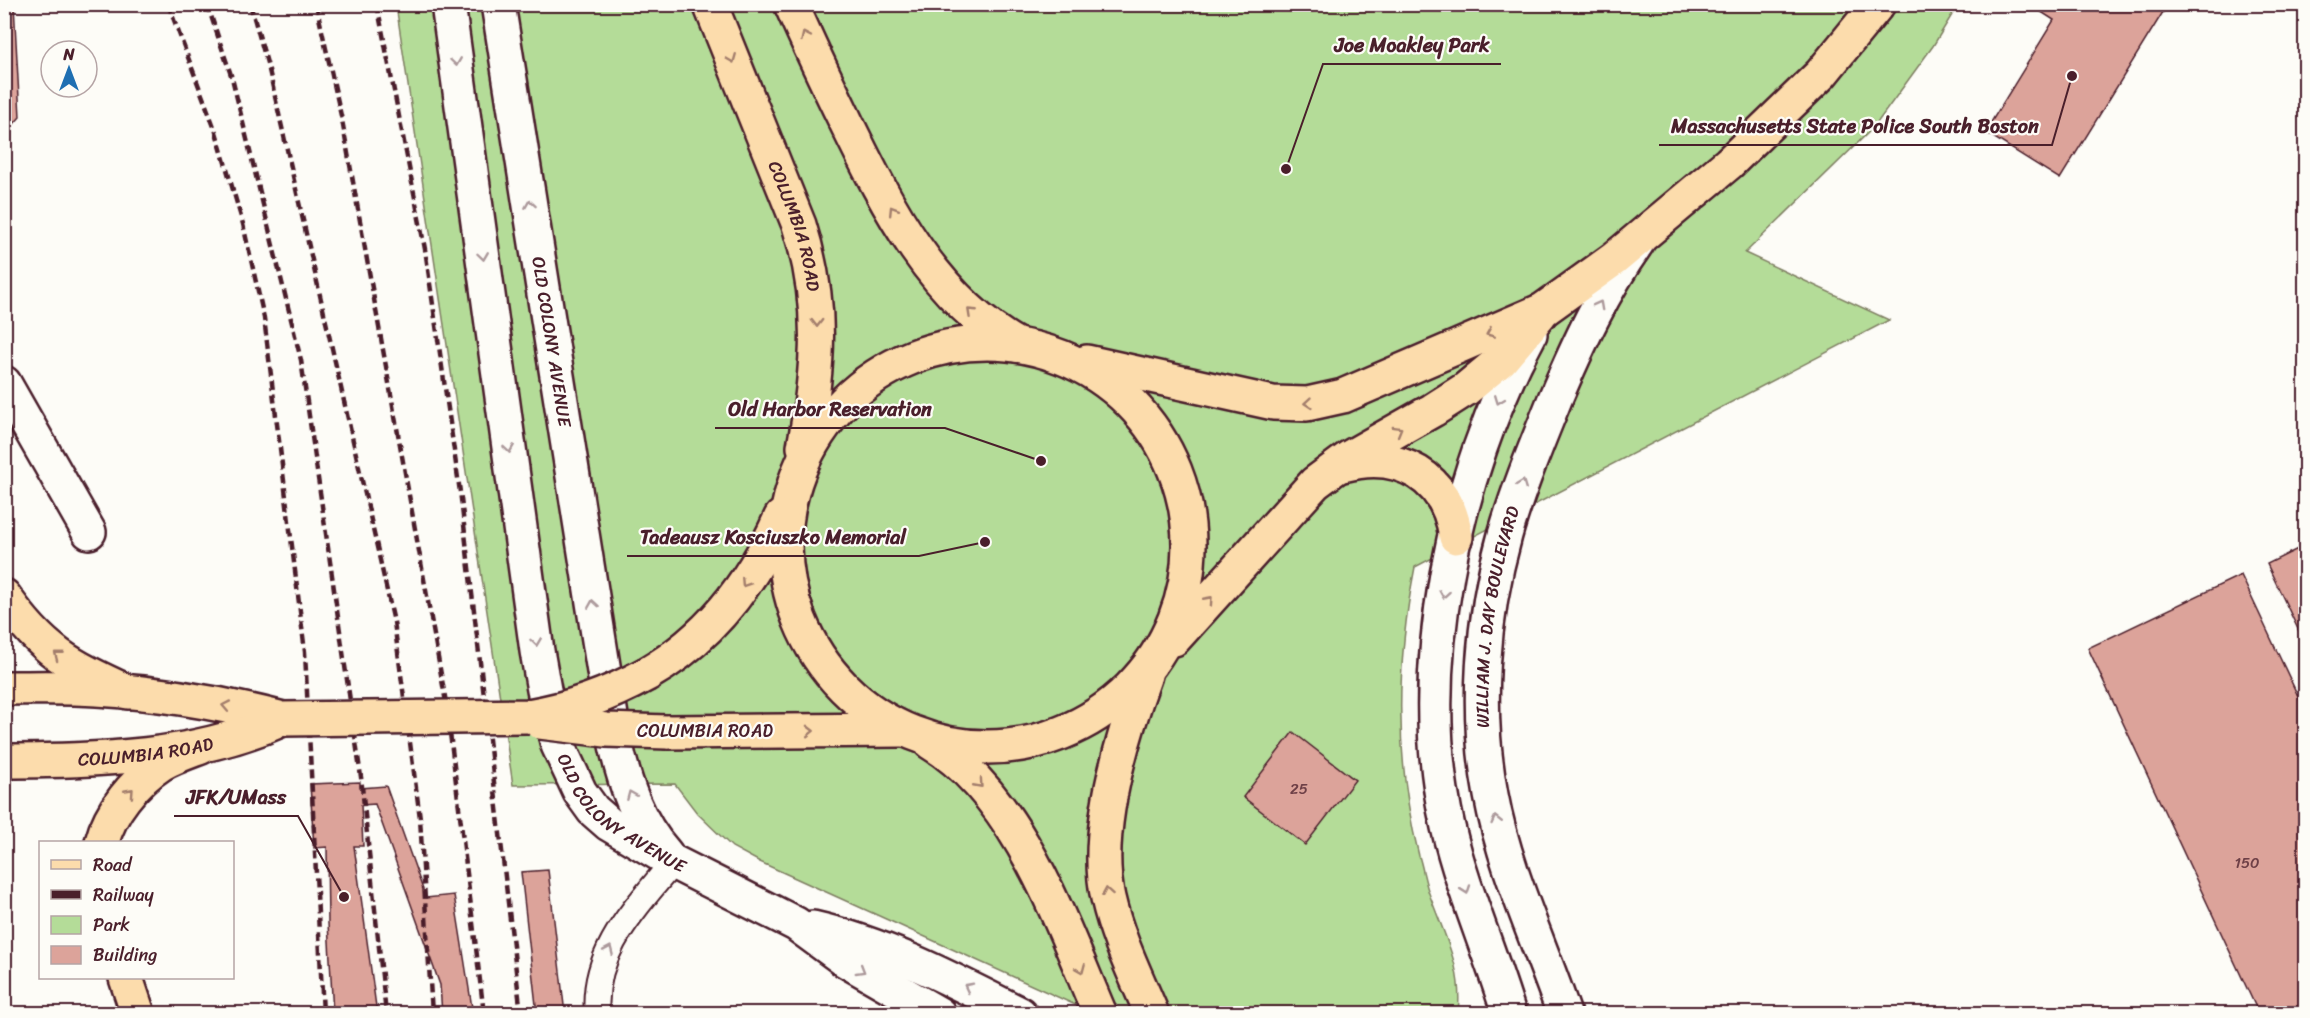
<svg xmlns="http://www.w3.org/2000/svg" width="2310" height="1018" font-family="Sriracha,sans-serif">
  <rect width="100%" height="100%" fill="#fdfcf7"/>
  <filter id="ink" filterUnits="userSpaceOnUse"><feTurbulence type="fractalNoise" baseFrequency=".0167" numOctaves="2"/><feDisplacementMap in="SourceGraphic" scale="12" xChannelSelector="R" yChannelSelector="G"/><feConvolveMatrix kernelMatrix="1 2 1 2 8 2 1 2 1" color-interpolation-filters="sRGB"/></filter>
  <g filter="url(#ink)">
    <path fill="#b4dc98" stroke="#7f7e62" stroke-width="1.5" d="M396,5H1958L1933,46L1874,127L1745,253L1889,320L1415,567C1396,662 1395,761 1419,856C1423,869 1425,883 1430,896C1445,937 1463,968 1458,1014L1093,1013L760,862L732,847L697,813L675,784L513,785Z"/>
    <g fill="#dca39a" stroke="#4a1f2b" stroke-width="1.5">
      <path d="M4,4H14L20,117L4,135Z"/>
      <path d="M2037,4H2168L2060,179L1985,132L2054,20L2035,8Z"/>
      <path d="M2306,545V646L2267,564Z"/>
      <path d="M2241,575L2306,713V1014H2259L2088,648Z"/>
      <path d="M1293,732L1355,780L1305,845L1243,797Z"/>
      <path d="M360,782V788L386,786L426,898L454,895L473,1014H442L440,985L375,804L361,805L363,846H354L377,1014H333L328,923L327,847L314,848L310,784Z"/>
      <path d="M548,870L565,1014H537L521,872Z"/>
    </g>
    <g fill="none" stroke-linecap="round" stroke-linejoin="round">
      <defs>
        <path id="service" d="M597,1014C591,951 637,907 673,862"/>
        <path id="minor" d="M4,383L89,532"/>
        <g id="tertiary">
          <path id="s1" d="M448,4L537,651L544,690L558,745L580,792L593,810L609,824L673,862L796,924L845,960L939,1014"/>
          <path id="s2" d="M498,4L615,741C624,782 637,822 666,854"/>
          <path d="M813,928C887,945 953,980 1020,1014"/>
          <path d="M1509,1014C1490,951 1463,891 1448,827C1412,671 1454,474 1530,334"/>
          <path id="s3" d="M1564,1014C1539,941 1505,871 1491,795C1475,711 1482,617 1505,535C1518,489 1537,444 1555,399C1578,345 1603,291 1637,243"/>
        </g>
        <g id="primary">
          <path id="s4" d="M710,4L799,225C824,304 819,367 804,447"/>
          <path d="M791,4C809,45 828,85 847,124C887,206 934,299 1017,345"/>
          <circle cx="987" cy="545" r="202"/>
          <path d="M1087,362L1273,403L1307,404L1343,396L1543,310L1614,259L1729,163L1821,74L1878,4"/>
          <path d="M1343,465C1399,449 1448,477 1456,537"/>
          <path d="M1174,639L1315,483L1350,457L1433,410L1466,389L1501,360L1540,314"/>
          <path d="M647,674C710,638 752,583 781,517"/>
          <path d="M1145,675C1122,738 1093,833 1108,898C1117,938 1136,976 1152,1014"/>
          <path d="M4,688C35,688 66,687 97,689C159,693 222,703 283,719"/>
          <path d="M667,732L902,730"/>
          <path d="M930,742C1018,795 1061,923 1100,1014"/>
          <path id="s5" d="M4,761C100,760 194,759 283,719"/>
        </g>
        <g id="motorway">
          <path d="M4,596C42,651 69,665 128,692"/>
          <path d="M102,842C110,811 134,782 161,764C173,757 188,752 201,747"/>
          <path d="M126,978L138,1014"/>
        </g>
      </defs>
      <use href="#service" stroke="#4a1f2b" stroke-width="28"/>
      <use href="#minor" stroke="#4a1f2b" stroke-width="38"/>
      <use href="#tertiary" stroke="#4a1f2b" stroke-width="38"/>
      <use href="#primary" stroke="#4a1f2b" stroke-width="38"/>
      <use href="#motorway" stroke="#4a1f2b" stroke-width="38"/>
      <use href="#service" stroke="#fdfcf7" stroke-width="24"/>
      <use href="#minor" stroke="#fdfcf7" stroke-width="33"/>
      <use href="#tertiary" stroke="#fdfcf7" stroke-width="33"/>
      <use href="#primary" stroke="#fcdcac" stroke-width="33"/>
      <use href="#motorway" stroke="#fcdcac" stroke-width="33"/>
      <g stroke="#4a1f2b" stroke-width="4.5" stroke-dasharray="9 4.5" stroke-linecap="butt">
        <path d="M168,4L216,132L243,224L264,318L305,652L323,1014"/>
        <path d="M207,4L232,78L301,360L361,777L386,1014"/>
        <path d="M250,4L269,70L394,622L420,818L432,1014"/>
        <path d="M316,4L342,120L447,708L484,1014"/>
        <path d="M377,4L425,249L461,499L521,1014"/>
      </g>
      <defs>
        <g id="primary-bridge">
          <path d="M283,719L528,716C571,709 609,695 647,674"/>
          <path d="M540,722L606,730L667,732"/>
        </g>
      </defs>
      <use href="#primary-bridge" stroke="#4a1f2b" stroke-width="38" stroke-linecap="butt"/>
      <use href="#primary-bridge" stroke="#fcdcac" stroke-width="33"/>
    </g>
    <defs><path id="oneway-chevron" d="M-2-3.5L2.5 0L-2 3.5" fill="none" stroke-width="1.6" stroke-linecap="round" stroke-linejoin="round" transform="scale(1.5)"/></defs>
    <g stroke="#a37e6c">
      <use href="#oneway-chevron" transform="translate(805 36) rotate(-115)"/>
      <use href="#oneway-chevron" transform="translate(732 59) rotate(68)"/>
      <use href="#oneway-chevron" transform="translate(893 210) rotate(-122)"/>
      <use href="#oneway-chevron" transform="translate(971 312) rotate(-137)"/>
      <use href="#oneway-chevron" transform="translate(817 323) rotate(90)"/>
      <use href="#oneway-chevron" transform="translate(1490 333) rotate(157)"/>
      <use href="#oneway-chevron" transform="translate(1308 403) rotate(175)"/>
      <use href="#oneway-chevron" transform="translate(1398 430) rotate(-30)"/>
      <use href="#oneway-chevron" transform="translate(745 583) rotate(123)"/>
      <use href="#oneway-chevron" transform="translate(1209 600) rotate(-48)"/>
      <use href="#oneway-chevron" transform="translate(58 655) rotate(-142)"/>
      <use href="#oneway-chevron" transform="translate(226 706) rotate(-169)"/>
      <use href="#oneway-chevron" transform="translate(810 731) rotate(-1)"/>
      <use href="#oneway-chevron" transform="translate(979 784) rotate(48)"/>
      <use href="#oneway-chevron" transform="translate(130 792) rotate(-48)"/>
      <use href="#oneway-chevron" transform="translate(1107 892) rotate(-100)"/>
      <use href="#oneway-chevron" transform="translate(1081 969) rotate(67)"/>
    </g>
    <g stroke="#ac999b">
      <use href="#oneway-chevron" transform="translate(456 62) rotate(82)"/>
      <use href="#oneway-chevron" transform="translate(530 204) rotate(-99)"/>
      <use href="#oneway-chevron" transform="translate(483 256) rotate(82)"/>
      <use href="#oneway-chevron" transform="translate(1599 305) rotate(-62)"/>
      <use href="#oneway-chevron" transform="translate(1499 400) rotate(111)"/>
      <use href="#oneway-chevron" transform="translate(509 449) rotate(82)"/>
      <use href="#oneway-chevron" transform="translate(1522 484) rotate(-69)"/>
      <use href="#oneway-chevron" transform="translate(1444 594) rotate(99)"/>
      <use href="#oneway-chevron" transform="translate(593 604) rotate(-99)"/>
      <use href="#oneway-chevron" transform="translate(536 642) rotate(82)"/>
      <use href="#oneway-chevron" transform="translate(631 795) rotate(-113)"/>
      <use href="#oneway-chevron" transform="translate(1496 820) rotate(-103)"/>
      <use href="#oneway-chevron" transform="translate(1466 890) rotate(71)"/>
      <use href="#oneway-chevron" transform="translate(609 950) rotate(-66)"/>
      <use href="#oneway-chevron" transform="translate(861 970) rotate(31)"/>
      <use href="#oneway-chevron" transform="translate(968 987) rotate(-153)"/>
    </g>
  </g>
  <g text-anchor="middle" stroke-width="4.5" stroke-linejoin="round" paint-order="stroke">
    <g font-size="15" fill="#6e4047">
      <text x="1299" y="794">25</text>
      <text x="2247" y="868">150</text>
    </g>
    <g font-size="18" fill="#4a1f2b" stroke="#fdfcf7">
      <text dy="6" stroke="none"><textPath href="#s4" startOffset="238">COLUMBIA ROAD</textPath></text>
      <text dy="6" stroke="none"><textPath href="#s2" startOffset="342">OLD COLONY AVENUE</textPath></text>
      <text dy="6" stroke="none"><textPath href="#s3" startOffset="411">WILLIAM J. DAY BOULEVARD</textPath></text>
      <text x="705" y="737">COLUMBIA ROAD</text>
      <text dy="6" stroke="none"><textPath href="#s5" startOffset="142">COLUMBIA ROAD</textPath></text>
      <text dy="6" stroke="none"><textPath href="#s1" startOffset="846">OLD COLONY AVENUE</textPath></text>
    </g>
  </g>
  <path fill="none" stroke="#4a1f2b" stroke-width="2" d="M1286 169L1323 64H1501M2072 76L2052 145H1659M1041 461L945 428H715M985 542L919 556H627M344 897L298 816H174"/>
  <g fill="#4a1f2b" stroke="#fdfcf7" stroke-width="2">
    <circle cx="1286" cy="169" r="6"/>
    <circle cx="2072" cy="76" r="6"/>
    <circle cx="1041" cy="461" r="6"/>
    <circle cx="985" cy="542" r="6"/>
    <circle cx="344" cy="897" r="6"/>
  </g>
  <g font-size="20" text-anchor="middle" font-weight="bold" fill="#4a1f2b" stroke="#fdfcf7" stroke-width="4.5" stroke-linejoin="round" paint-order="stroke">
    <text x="1412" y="52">Joe Moakley Park</text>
    <text x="1855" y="133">Massachusetts State Police South Boston</text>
    <text x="830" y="416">Old Harbor Reservation</text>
    <text x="773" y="544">Tadeausz Kosciuszko Memorial</text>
    <text x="236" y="804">JFK/UMass</text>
  </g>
  <rect width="2310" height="1018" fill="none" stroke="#fdfcf7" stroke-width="24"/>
  <rect x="12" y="12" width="2286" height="994" fill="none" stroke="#4a1f2b" stroke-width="2" filter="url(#ink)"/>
  <rect x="39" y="841" width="195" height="138" fill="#fdfcf7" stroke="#b5a4a5" stroke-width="1.5"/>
  <rect x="51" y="860" width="30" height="9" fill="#fcdcac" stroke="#b5a4a5" stroke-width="1.5"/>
  <text x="93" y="871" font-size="18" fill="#4a1f2b">Road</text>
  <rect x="51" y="890" width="30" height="9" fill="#4a1f2b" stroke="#b5a4a5" stroke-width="1.5"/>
  <text x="93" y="901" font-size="18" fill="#4a1f2b">Railway</text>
  <rect x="51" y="916" width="30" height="18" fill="#b4dc98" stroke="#b5a4a5" stroke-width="1.5"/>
  <text x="93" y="931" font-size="18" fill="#4a1f2b">Park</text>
  <rect x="51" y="946" width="30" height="18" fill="#dca39a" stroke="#b5a4a5" stroke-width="1.5"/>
  <text x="93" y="961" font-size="18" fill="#4a1f2b">Building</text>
  <g transform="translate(69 69)"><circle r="28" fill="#fdfcf7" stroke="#b5a4a5" stroke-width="1.5"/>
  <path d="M0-4.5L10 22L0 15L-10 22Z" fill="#1f6fb2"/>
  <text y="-9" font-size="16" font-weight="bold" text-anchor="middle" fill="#4a1f2b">N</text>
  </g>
</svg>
